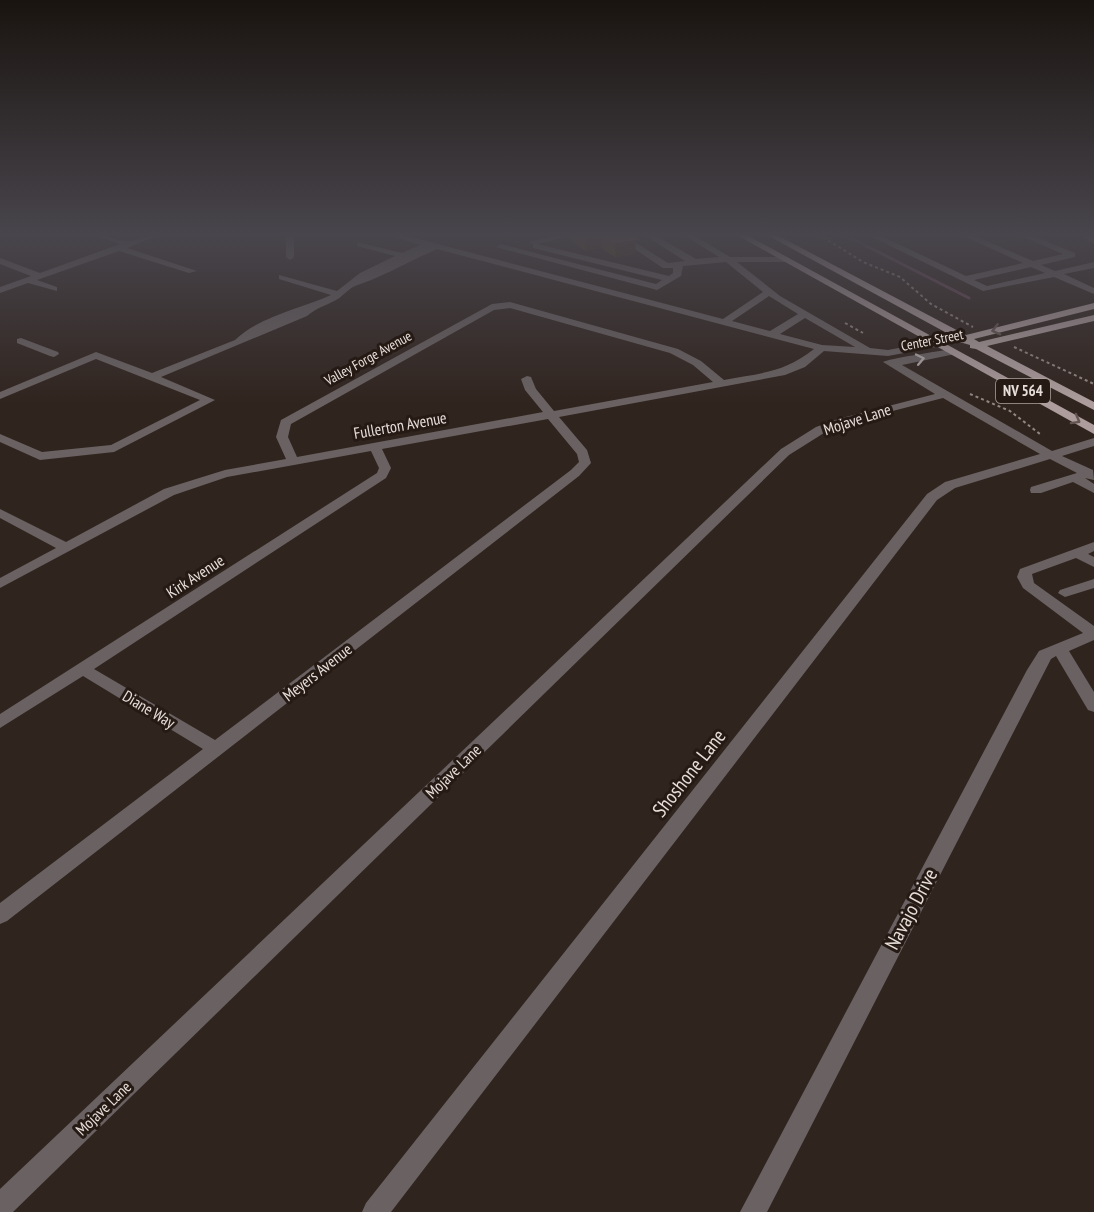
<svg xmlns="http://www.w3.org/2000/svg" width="1094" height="1212" font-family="'PT Sans Narrow',sans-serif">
  <rect width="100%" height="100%" fill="#30241e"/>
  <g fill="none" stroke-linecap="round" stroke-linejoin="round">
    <path stroke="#674554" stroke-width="3" d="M843,234L969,298"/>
    <g stroke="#928883" stroke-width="2" stroke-dasharray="3 3" stroke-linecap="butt">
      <path d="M818,234L863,262L900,277L931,304L973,327"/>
      <path d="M845,323L863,333"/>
      <path d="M1014,347L1094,384"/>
      <path d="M970,394L1010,411L1040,434"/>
    </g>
    <g fill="#6a6262" fill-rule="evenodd">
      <path d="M90,234C104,234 117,242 129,241C139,241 149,234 162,234L127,248L197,271L189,273L119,251L37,280L57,287V291L28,283L0,293V287L31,276L0,264V258L40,273L120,244Z"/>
      <path d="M286,234H294V257L290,260L286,257Z"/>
      <path d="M386,234H400L723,319L763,292L726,262L683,266L681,276L657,290L496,247L500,244L656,284L662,280L533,248V244L528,242L562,234H580L537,244L669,276L673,273V268H663L612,234H622L668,263L685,261L643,234H653L696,259L719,257L682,234H692L730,257H788L789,259L785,262H737L780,296L870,348L888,350L936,341L941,344L936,347L888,356L824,351L805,367L785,375L559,417L587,450L591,463L579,476L7,921L0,924V903L203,749L83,676L0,728V714L377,473L379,468L371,451L227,477L174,495L0,588V578L56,548L0,518V509L66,542L164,489L225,470L286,459L276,437L281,420L492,304L510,302L678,349L701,361L724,380C760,373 784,373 814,349L437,249C410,261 380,278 355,286C348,289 342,297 336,300C323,307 318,307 307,316L161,377L215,400L114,452L40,460L0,442V434L42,452L111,445L200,400L96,359L0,399V392L96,352L152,373L235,340C258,317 302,308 331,295L279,279V275L337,291L360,273L395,256L357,246V242L402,253L420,245ZM769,296L798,314L770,331L732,321ZM510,308L670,353L693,365L713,382L554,411L536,389L531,377L527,376L521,379L525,390L543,412L297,457L288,437L291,424L494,310ZM805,318L855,347L822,345L780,334ZM548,419L577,454L579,462L571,470L215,740L94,669L386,478L391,468L382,449Z"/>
      <path d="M866,234H877L966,276L1023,263L959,234H970L1033,261L1063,254L1017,234H1028L1075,253V257L1041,265L1055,271L1094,262V268L1064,274L1094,288V294L1054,277L983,291ZM1031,267L1045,273L987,286L974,280Z"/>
      <path d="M1080,234H1089L1094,237V244Z"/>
      <path d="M21,338L58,352L59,354L54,357L50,356L17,343V339Z"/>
      <path d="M951,349L955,350V354L902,365L1052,451L1094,438V446L1062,456L1093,470L1094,480L1085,478L1094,484V493L1073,482L1041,493H1031L1030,490L1031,487L1077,473L1050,459L955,488L937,500L391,1212H362L366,1203L927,494L945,482L1040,454L943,398L846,423L824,433L789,455L13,1212H0V1189L781,449L816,427L838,419L935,394L883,362C887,359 940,351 951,349Z"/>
      <path d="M1094,542V551L1088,554L1094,557V567L1076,558L1032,574L1034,583L1094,626V640L1069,651L1094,692V712L1088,710L1056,656L1051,659L767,1212H740L1027,670L1039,651L1083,633L1023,588L1017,577L1020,569Z"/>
      <path d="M1094,579V588L1065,597L1058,593L1060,590Z"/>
    </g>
    <g fill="#ad9d9d" fill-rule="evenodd">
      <path d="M735,234H745L1094,425V434Z"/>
      <path d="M765,234H775L966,335L1094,303V309L974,339L979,342L1094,315V321L987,346L1094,402V410L976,349L970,348V345L956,341V338Z"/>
    </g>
  </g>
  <path fill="#614410" d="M569,234H629L636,239L635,254L615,257L601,248L585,251L569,239Z"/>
  <g fill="#47300d">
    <path d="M596,234H601V248L585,251L586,236Z"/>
    <path d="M636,239L635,254L615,257V242Z"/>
  </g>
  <g fill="#6f5426" stroke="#826a42" stroke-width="1.5">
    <path d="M583,234H596L586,236Z"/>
    <path d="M603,234H629L636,239L615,242Z"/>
  </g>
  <defs><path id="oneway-chevron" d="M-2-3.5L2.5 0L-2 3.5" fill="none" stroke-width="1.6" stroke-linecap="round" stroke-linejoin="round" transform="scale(1.5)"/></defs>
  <g stroke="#635552">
    <use href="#oneway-chevron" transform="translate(996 330) rotate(166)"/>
    <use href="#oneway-chevron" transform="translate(1076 420) rotate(29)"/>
  </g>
  <use stroke="#b5acaa" href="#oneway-chevron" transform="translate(920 359) rotate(-12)"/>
  <linearGradient id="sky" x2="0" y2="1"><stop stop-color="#1a1410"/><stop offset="0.58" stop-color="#48454c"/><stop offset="1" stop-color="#48454c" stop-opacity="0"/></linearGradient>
  <rect width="1094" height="404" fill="url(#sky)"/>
  <g text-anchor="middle" stroke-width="6" stroke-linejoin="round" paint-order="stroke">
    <g font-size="14" fill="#e7deda" stroke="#261a14">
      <text transform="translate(932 340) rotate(-11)" y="5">Center Street</text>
      <text transform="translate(368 358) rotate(-29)" y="5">Valley Forge Avenue</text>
    </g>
    <rect fill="#261a14" stroke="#ada39f" stroke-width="1.5" x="996" y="379" width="54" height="24" rx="4.5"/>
    <g font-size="15" font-weight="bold" fill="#e7deda">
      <text x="1023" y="396">NV 564</text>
    </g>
    <g font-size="16" fill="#e7deda" stroke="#261a14">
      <text transform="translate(857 419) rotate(-18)" y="6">Mojave Lane</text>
      <text transform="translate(400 425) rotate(-10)" y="6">Fullerton Avenue</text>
      <text transform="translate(195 576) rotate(-33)" y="6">Kirk Avenue</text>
      <text transform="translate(317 672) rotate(-38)" y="6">Meyers Avenue</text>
      <text transform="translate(149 709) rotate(31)" y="6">Diane Way</text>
      <text transform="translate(453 771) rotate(-44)" y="6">Mojave Lane</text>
      <text transform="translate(103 1108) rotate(-44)" y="6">Mojave Lane</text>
    </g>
    <g font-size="20" fill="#e7deda" stroke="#261a14">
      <text transform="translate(689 773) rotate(-52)" y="7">Shoshone Lane</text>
      <text transform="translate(911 909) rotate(-62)" y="7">Navajo Drive</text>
    </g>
  </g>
</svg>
